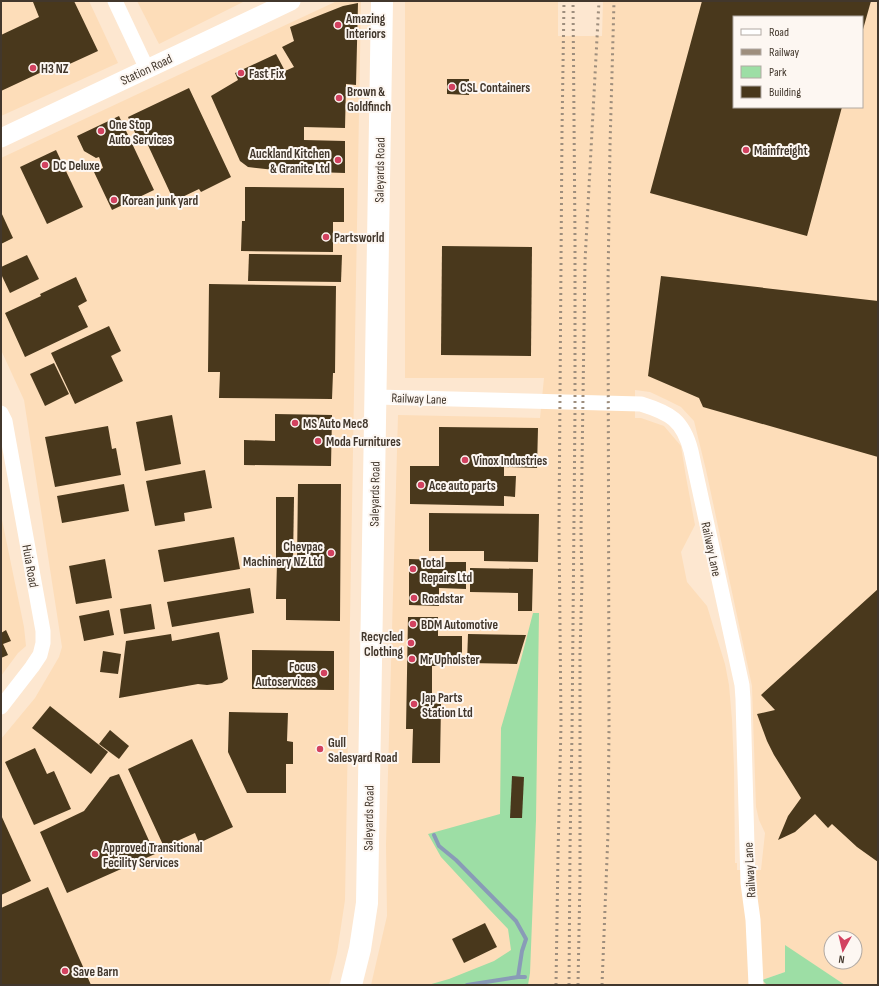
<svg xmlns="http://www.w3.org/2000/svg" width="879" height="986" font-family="'Sofia Sans Condensed',sans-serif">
  <rect width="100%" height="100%" fill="#fde7d0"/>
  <g fill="#fdddb9" fill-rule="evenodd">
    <path d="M1,1H89L118,63L1,116Z"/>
    <path d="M137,1H245L159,44Z"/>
    <path d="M337,1H361L345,900L337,953L329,985H1V739L35,698L59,657L62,647L24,400L1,350V158Z"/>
    <path d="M405,1H558V36H602L603,1H878V985H845L785,946V972L762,980L767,985H371L387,916L386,845L398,415L540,418L544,378H405ZM734,17H862V107H734ZM635,390L650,392L667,400L681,407L694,421L706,470L752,686L756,807L759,820L765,833L761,870H737V863H735L734,768L732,720L729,685L725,664L707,606L687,582L681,552L695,525L686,477L681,446L664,426L641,418H635ZM831,938H855V962H831Z"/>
    <path d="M1,515L24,627L26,646L18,653L1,676Z"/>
  </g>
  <g fill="#9ddea5">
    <path d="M533,613H539L536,820L530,973L528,985H428L449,979L494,961L511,950L508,929L488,908L466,884L441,857L428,834L500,814L501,728L519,667Z"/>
    <path d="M785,945L845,985H767L762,980L785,972Z"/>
  </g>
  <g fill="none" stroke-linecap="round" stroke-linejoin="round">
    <g stroke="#899bb7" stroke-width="4">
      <path d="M434,835L439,846L456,860L516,921L526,939L522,951L518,977"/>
      <path d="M467,985L518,977H525"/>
    </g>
  </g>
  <g fill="#49381c">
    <path d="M35,1H74L98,51L63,67L61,63L1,91V35L39,17L33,2Z"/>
    <path d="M702,1H871L862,33V17H734V107H842L807,236L650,193Z"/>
    <path d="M358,3L356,85L346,84L345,128L304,127V140L345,141V173L284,171L248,167L240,161L211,96L238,80L235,73L276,54L285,71L294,67L282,47L294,41L290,27L343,6Z"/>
    <path d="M447,79H469V95L447,94Z"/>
    <path d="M189,88L231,177L201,192L199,189L174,201L146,141L140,144L128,117Z"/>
    <path d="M119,116L154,190L112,210L94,172L103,168L99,157L96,158L84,151L77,136Z"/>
    <path d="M56,150L83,207L47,224L20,167Z"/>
    <path d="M245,187L344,188V222H333V252L241,251L242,221H245Z"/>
    <path d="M1,212L13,238L1,244Z"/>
    <path d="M442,246L532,247L531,356L441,355Z"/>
    <path d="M249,254L342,255L341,282L248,281Z"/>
    <path d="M27,255L39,279L10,293L1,274V267Z"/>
    <path d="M661,276L878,301V457L703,407L699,398L648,376Z"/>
    <path d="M76,277L87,301L78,306L88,327L25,357L5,313L41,296L40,294Z"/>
    <path d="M209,284L336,286L335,373H333L332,399L219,398L220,372H208Z"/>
    <path d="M109,326L121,351L111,356L123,381L75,404L51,353Z"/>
    <path d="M54,363L69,394L45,406L30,374Z"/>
    <path d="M275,414L332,415L331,466L244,465V440L275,441Z"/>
    <path d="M172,415L181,464L145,471L136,422Z"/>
    <path d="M108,426L112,449L116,448L121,475L55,487L45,437Z"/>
    <path d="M439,427L538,428L537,468L504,467V476H516L515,497L504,496V506L410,504V466H439Z"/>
    <path d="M205,470L212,508L184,513L185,521L155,526L146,481Z"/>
    <path d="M124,484L129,511L62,523L57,496Z"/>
    <path d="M298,484H341L340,621L286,620V599H276L277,563H297Z"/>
    <path d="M276,497H294L293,561H276Z"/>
    <path d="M429,513L539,514L538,562L484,561V551H429Z"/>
    <path d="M234,537L240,569L164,582L158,550Z"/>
    <path d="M105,559L112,598L76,604L69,566Z"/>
    <path d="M409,559L441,560V562H466V589L439,588V606L409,605Z"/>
    <path d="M470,568L533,569L532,611H518V593L470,592Z"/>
    <path d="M250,588L254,613L172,627L167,602Z"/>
    <path d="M878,589V862L857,847L832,824L828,828L815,814L795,832L778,840L788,816L801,798L774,755L767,741L757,714L775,710L761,695Z"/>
    <path d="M151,604L155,629L124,634L120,609Z"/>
    <path d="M109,610L114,635L84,641L79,616Z"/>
    <path d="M408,617H438V636H462V663H438V666H432V703L441,704L440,763H412L413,729H406Z"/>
    <path d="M6,630L11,641L3,644L8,655L1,658V633Z"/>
    <path d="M219,632L228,679L222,683L207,685L198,684L119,698L126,641L171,634L172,641Z"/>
    <path d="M468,634L526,635L517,664L467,663Z"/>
    <path d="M252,650L334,651V690L252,689Z"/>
    <path d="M103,651L121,654L118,674L100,672Z"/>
    <path d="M50,706L108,752L91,774L32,728Z"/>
    <path d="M229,712L288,713L287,741L293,742V764H286V793H247L228,752Z"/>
    <path d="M110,730L129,746L119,759L99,744Z"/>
    <path d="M192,739L233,827L199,843L195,833L164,847L128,769Z"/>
    <path d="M35,748L47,774L54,771L71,809L34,825L5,762Z"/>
    <path d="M119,774L155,854L67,893L40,832L84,811L110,777Z"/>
    <path d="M512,776L524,777L522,818H510Z"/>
    <path d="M1,815L31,881L1,895Z"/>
    <path d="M48,887L91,985H1V908Z"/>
    <path d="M485,923L497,947L464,963L452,939Z"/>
  </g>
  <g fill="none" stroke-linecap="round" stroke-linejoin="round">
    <g stroke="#fff" stroke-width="15">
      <path d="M115,1L147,69"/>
      <path d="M376,397L641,404C670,413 683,420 691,451L742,685L743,699L748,883L753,920L756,985"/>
      <path d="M1,413L5,421L43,631V643L40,655L32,667L1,707"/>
    </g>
    <path stroke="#fff" stroke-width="19" d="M1,138L291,1"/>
    <path stroke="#fff" stroke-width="22" d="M351,985L360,949L367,903L382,1"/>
    <g stroke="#9e8e7d" stroke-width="3" stroke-dasharray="2 4" stroke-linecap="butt">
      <path d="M556,985L558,855L561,724L559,529L562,131L564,1"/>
      <path d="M569,985L570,849L572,733L575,410V238L573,1"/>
      <path d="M578,985L580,878V654L582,581L581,532L585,261L599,1"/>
      <path d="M602,985L608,833L609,729L608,283L610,146L614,1"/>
    </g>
  </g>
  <g fill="#d24260" stroke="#fdf7f2" stroke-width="1.5">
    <circle cx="338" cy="25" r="4"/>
    <circle cx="33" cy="68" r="4"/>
    <circle cx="241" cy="73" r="4"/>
    <circle cx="452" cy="87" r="4"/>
    <circle cx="339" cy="98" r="4"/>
    <circle cx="101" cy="131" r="4"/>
    <circle cx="746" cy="150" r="4"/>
    <circle cx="338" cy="160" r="4"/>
    <circle cx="45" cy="165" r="4"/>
    <circle cx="114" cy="200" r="4"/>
    <circle cx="326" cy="237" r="4"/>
    <circle cx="295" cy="423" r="4"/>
    <circle cx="318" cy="441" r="4"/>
    <circle cx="465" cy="460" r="4"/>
    <circle cx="421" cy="485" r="4"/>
    <circle cx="331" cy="553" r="4"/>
    <circle cx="413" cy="569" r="4"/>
    <circle cx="414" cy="598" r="4"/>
    <circle cx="413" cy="624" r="4"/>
    <circle cx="411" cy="643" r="4"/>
    <circle cx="412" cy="659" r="4"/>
    <circle cx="324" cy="673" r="4"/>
    <circle cx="414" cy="704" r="4"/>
    <circle cx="320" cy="749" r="4"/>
    <circle cx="95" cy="854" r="4"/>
    <circle cx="65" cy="971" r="4"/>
  </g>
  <g text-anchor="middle" stroke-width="4" stroke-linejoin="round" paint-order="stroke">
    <g font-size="13" font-weight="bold" fill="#42372c" stroke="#fdf7f2" text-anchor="start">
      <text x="346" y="23">Amazing<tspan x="346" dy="15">Interiors</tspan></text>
      <text x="41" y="73">H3 NZ</text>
      <text x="249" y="78">Fast Fix</text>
      <text x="460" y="92">CSL Containers</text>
      <text x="347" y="96">Brown &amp;<tspan x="347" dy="15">Goldfinch</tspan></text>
      <text x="109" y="129">One Stop<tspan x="109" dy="15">Auto Services</tspan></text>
      <text x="754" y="155">Mainfreight</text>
      <text x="330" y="158" text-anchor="end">Auckland Kitchen<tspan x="330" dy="15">&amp; Granite Ltd</tspan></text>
      <text x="53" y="170">DC Deluxe</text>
      <text x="122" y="205">Korean junk yard</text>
      <text x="334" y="242">Partsworld</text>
      <text x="303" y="428">MS Auto Mec8</text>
      <text x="326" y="446">Moda Furnitures</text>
      <text x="473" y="465">Vinox Industries</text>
      <text x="429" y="490">Ace auto parts</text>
      <text x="323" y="551" text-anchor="end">Chevpac<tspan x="323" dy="15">Machinery NZ Ltd</tspan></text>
      <text x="421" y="567">Total<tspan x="421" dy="15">Repairs Ltd</tspan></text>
      <text x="422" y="603">Roadstar</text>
      <text x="421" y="629">BDM Automotive</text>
      <text x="403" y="641" text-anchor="end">Recycled<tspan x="403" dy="15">Clothing</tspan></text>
      <text x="420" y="664">Mr Upholster</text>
      <text x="316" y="671" text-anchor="end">Focus<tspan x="316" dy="15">Autoservices</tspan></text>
      <text x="422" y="702">Jap Parts<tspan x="422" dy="15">Station Ltd</tspan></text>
      <text x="328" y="747">Gull<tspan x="328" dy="15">Salesyard Road</tspan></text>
      <text x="103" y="852">Approved Transitional<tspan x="103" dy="15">Fecility Services</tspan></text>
      <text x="73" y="976">Save Barn</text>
    </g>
    <g font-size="13" fill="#42372c" stroke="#fdf7f2">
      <text transform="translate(146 69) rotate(-25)" y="5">Station Road</text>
      <text transform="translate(379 170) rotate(-89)" y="5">Saleyards Road</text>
      <text transform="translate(419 398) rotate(2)" y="5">Railway Lane</text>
      <text transform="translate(374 494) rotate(-89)" y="5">Saleyards Road</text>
      <text transform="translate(712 549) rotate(78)" y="5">Railway Lane</text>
      <text transform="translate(31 566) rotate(80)" y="5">Huia Road</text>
      <text transform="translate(368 818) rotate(-89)" y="5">Saleyards Road</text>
      <text transform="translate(749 870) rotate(-93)" y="5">Railway Lane</text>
    </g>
  </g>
  <rect width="879" height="986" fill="none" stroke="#42372c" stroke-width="4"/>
  <rect x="733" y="16" width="130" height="92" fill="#fdf7f2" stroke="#b2aaa3"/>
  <rect x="741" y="29" width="20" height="6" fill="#ffffff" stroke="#b2aaa3"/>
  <text x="769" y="36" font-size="12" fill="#42372c">Road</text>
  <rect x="741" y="49" width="20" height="6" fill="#9e8e7d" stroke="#b2aaa3"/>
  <text x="769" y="56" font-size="12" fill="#42372c">Railway</text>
  <rect x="741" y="66" width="20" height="12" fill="#9ddea5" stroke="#b2aaa3"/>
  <text x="769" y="76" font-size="12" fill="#42372c">Park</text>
  <rect x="741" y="86" width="20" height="12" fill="#49381c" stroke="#b2aaa3"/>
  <text x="769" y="96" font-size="12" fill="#42372c">Building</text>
  <g transform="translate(843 950) rotate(188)"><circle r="19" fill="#fdf7f2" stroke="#b2aaa3"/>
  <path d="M0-3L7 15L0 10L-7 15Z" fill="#d24260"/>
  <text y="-6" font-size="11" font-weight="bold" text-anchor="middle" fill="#42372c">N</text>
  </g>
</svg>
